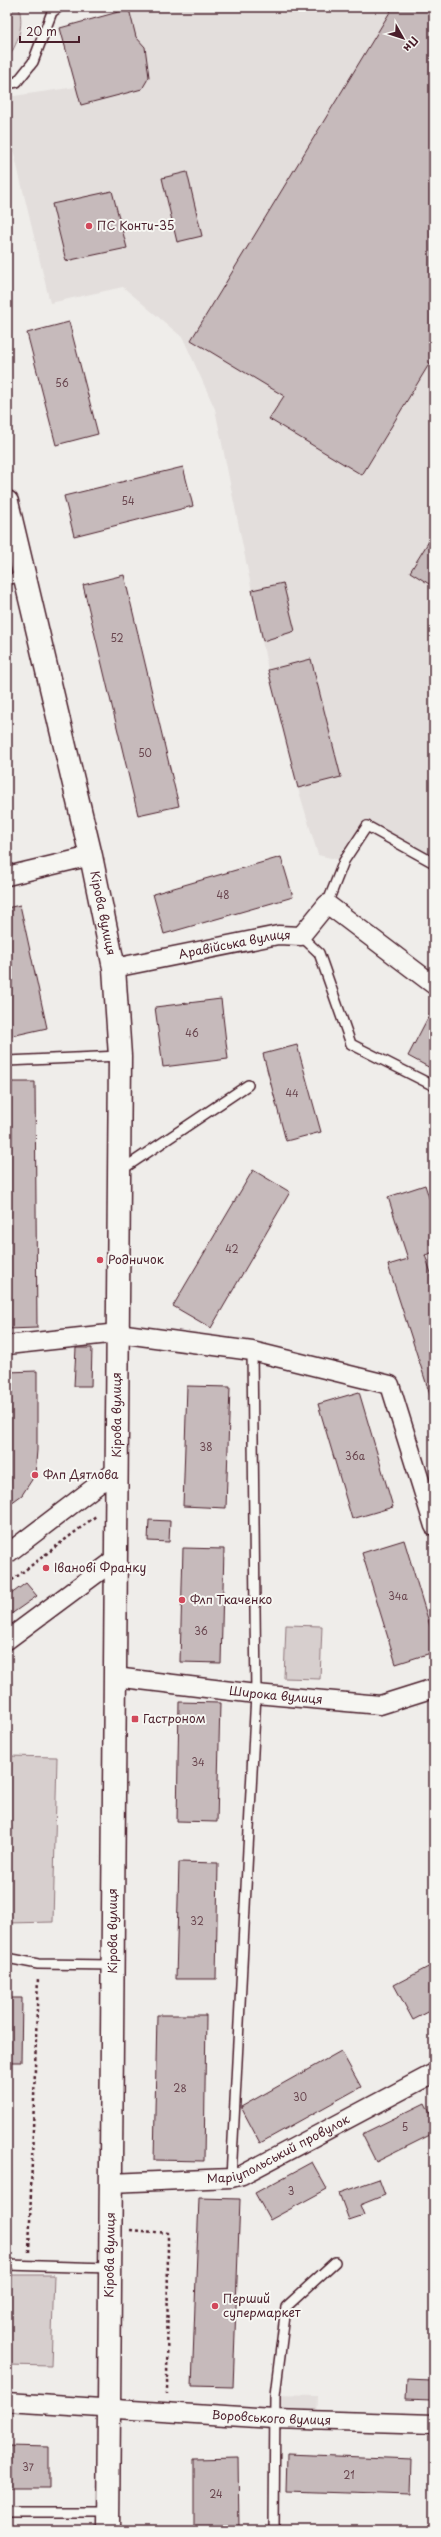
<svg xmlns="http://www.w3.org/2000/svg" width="441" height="2537" font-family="'Playpen Sans',sans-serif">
  <rect width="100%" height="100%" fill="#efedea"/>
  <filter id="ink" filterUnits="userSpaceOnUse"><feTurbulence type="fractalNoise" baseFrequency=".025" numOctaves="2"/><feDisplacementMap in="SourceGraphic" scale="8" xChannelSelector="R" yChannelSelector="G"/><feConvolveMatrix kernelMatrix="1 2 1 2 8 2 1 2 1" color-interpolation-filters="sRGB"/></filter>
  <g filter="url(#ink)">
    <g fill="#e3dedc">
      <path d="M136,7H434V863L368,826L344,861L318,855L298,788L268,670L215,409L183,338L123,287L50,303L7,124V97L76,87L60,28Z"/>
      <path d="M275,2395L318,2396L317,2421L274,2419Z"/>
    </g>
    <g fill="#d7cfce" stroke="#90777c">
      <path d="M7,7H19C24,27 18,43 7,60Z"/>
      <path d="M286,1625L322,1626L320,1679L284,1678Z"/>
      <path d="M7,1756L57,1757L53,1922L7,1923Z"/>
      <path d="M7,2275H54L51,2366L7,2365Z"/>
    </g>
    <g fill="#c6babb" stroke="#4a1f2b">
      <path d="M393,7H434V356L362,475L269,419L284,396L191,340Z"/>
      <path d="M129,9L136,37L145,47L149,77L142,89L81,105L60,28Z"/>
      <path d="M187,172L202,236L177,242L162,178Z"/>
      <path d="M112,191L127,248L66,261L52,204Z"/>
      <path d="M69,322L98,434L56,445L27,333Z"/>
      <path d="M183,467L193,506L74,536L64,496Z"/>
      <path d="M434,533V587L410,572Z"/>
      <path d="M124,575L179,806L138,815L83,585Z"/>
      <path d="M283,583L295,631L263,641L252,590Z"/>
      <path d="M311,659L341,777L298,788L268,670Z"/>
      <path d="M281,857L293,897L164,934L153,894Z"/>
      <path d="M20,905L47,1028L7,1037V908Z"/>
      <path d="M221,999L228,1059L163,1067L155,1007Z"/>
      <path d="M434,1006V1070L408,1056Z"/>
      <path d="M297,1045L321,1132L286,1141L263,1054Z"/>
      <path d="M7,1082H35L37,1328L7,1329Z"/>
      <path d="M253,1170L290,1192L211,1328L173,1306Z"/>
      <path d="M425,1185L434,1213V1252L425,1255L434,1282V1398H431L388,1265L408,1259L388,1197Z"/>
      <path d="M76,1348H92L91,1386H74Z"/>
      <path d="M37,1371V1450L35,1475L22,1495L7,1506V1372Z"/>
      <path d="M187,1386L230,1387L226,1508L183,1506Z"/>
      <path d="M359,1392L393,1507L352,1519L318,1404Z"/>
      <path d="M149,1520L170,1521L169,1542L148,1541Z"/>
      <path d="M404,1540L434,1639V1652L396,1664L362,1553Z"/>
      <path d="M183,1548L224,1549L221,1663L180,1662Z"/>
      <path d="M26,1583L37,1596L7,1617V1597Z"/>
      <path d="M179,1702L220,1703L217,1822L177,1821Z"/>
      <path d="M179,1862L218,1863L216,1979H176Z"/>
      <path d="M434,1964V2009L413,2020L394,1985Z"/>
      <path d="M7,1998H22L21,2062H7Z"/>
      <path d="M157,2015H206L204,2161L154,2160Z"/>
      <path d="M341,2051L361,2087L260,2143L241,2107Z"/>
      <path d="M425,2103L434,2121V2133L376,2162L362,2134Z"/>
      <path d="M312,2162L327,2189L270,2220L255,2193Z"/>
      <path d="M379,2179L385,2195L360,2205L364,2215L349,2220L339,2193Z"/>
      <path d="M199,2198L240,2199L233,2387L192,2386Z"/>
      <path d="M407,2379L431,2380V2400L406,2399Z"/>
      <path d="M7,2446L49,2447V2488H7Z"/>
      <path d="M287,2454L412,2459L411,2495L286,2491Z"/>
      <path d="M238,2458L239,2530H194V2459Z"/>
    </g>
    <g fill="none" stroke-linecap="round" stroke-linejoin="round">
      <defs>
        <g id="lane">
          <path d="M7,84L17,82L33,62L52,12L59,7"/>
          <path d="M7,580L25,575"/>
          <path d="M327,904L344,861L367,826L434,863"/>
          <path d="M301,936L319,953L351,1044L434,1086"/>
          <path d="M7,1061L120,1056"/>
          <path d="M120,1171L248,1085"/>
          <path d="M7,1958L38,1964L112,1965"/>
          <path d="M231,2178L256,1694L252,1351"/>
          <path d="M7,2265L109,2268"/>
          <path d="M7,2512H108"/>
          <path d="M274,2530L275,2395L286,2307L335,2262"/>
        </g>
        <g id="street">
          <path d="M7,876L91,856"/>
          <path id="s1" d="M114,968L278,935L301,936L327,904L434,985"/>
          <path d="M7,1345L118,1333L252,1351L390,1385L434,1526"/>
          <path d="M7,1554L117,1470"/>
          <path d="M7,1640L116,1559"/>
          <path id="s2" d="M115,1677L256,1694L380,1705L434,1688"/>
          <path id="s3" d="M110,2183L231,2178L242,2175L434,2073"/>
          <path id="s4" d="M7,2402L274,2419L434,2424"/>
        </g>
        <g id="secondary">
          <path id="s5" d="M7,502L91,856L114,968L120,1056L108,2530"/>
        </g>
      </defs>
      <use href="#lane" stroke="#4a1f2b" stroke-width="12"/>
      <use href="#street" stroke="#4a1f2b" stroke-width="21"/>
      <use href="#secondary" stroke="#4a1f2b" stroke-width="25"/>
      <g stroke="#4a1f2b" stroke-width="2.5" stroke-dasharray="3 3" stroke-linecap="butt">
        <path d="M7,1584L96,1516"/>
        <path d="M130,2230L168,2233L167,2394"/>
        <path d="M29,2252L38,1977"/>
      </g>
      <use href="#lane" stroke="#f6f6f2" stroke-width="9"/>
      <use href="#street" stroke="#f6f6f2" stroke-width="18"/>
      <use href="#secondary" stroke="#f6f6f2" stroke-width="22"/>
    </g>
  </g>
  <g fill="#d1495b" stroke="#f6f6f2" stroke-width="1.5">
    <circle cx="89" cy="226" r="4"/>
    <circle cx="100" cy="1260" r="4"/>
    <circle cx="35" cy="1475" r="4"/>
    <circle cx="46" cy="1568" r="4"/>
    <circle cx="182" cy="1600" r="4"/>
    <rect x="131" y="1715" width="8" height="8" rx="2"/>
    <circle cx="215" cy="2306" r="4"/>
  </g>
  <g text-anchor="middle" stroke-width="4" stroke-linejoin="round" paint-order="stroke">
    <g font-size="10" fill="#69464f">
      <text x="62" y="387">56</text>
      <text x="128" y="505">54</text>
      <text x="117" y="642">52</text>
      <text x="145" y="757">50</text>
      <text x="223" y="899">48</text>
      <text x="192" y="1037">46</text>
      <text x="292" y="1097">44</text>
      <text x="232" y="1253">42</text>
      <text x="206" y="1451">38</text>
      <text x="355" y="1460">36а</text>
      <text x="398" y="1600">34а</text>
      <text x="201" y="1635">36</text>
      <text x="198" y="1766">34</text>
      <text x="197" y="1925">32</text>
      <text x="180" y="2092">28</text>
      <text x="300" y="2101">30</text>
      <text x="405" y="2131">5</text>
      <text x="291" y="2195">3</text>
      <text x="28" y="2471">37</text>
      <text x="349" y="2479">21</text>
      <text x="216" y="2498">24</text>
    </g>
    <g font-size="12" fill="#4a1f2b" stroke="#f6f6f2" text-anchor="start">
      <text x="97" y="230">ПС Конти-35</text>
      <text x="108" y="1264">Родничок</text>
      <text x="43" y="1479">Флп Дятлова</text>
      <text x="54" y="1572">Іванові Франку</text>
      <text x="190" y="1604">Флп Ткаченко</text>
      <text x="143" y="1723">Гастроном</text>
      <text x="223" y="2303">Перший<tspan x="223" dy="14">супермаркет</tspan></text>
    </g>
    <g font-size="12" fill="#4a1f2b" stroke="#f6f6f2">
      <text dy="4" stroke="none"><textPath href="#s5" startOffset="422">Кірова вулиця</textPath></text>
      <text dy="4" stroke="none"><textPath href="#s1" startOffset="123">Аравійська вулиця</textPath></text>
      <text transform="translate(117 1415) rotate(-90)" y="4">Кірова вулиця</text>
      <text dy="4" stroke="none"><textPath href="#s2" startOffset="162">Широка вулиця</textPath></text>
      <text transform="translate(113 1931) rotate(-90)" y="4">Кірова вулиця</text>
      <text dy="4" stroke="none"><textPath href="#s3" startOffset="175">Маріупольський провулок</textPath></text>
      <text transform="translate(110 2255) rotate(-89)" y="4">Кірова вулиця</text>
      <text dy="4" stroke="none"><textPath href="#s4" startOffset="265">Воровського вулиця</textPath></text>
    </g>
  </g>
  <rect width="441" height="2537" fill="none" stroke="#f6f6f2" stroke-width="24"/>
  <rect x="12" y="12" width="417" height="2513" fill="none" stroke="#4a1f2b" stroke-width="1.5" filter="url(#ink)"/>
  <g transform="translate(403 38) rotate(129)" stroke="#f6f6f2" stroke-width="3" paint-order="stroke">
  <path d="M0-3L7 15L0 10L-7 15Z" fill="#4a1f2b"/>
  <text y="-6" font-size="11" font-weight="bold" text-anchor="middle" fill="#4a1f2b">Пн</text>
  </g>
  <path d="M20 36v6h59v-6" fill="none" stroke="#4a1f2b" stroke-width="2"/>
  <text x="26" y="36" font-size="12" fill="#4a1f2b" stroke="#f6f6f2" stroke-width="3" paint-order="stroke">20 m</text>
</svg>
